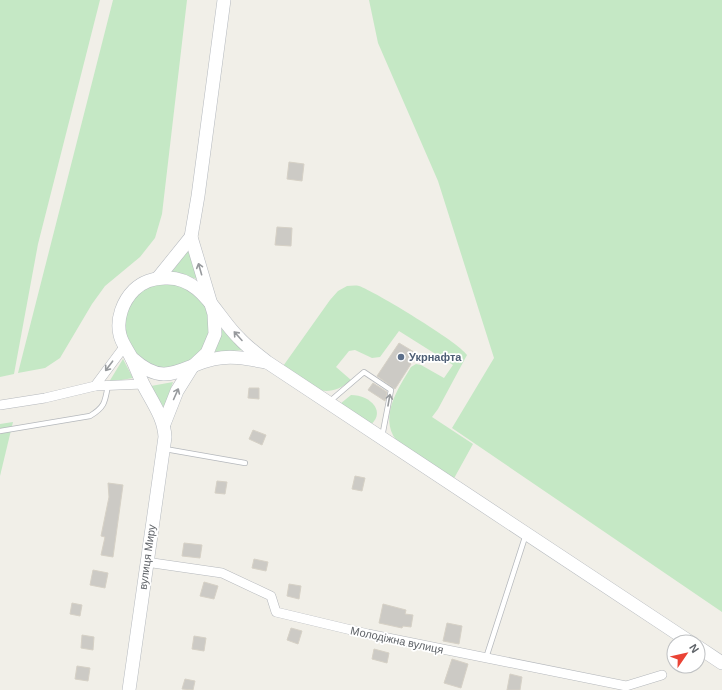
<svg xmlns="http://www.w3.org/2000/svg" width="722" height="690" font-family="Helvetica,sans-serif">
  <rect width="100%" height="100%" fill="#f1efe8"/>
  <g fill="#c5e8c5">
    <path d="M0,0H100L38,244L14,374L0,377Z"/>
    <path d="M113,0H187L162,214L155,238L140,257L105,286L92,304L60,358L45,368L18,373Z"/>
    <path d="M369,0H722V612L452,428L494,358L438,181L378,43Z"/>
    <path d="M188,249L197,279L172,272Z"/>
    <path d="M171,282L199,295L210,316L209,342L182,369L151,368L127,346L123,321L131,301L147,286Z"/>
    <path d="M347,286C351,286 355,285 359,286C374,291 460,343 467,355L438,409L432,417L473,444L452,482L396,440C379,416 398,389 411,367L416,364L421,365L444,378L453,365L399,331L380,357L372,358L355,350L349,351L336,367L351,380C324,404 306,383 281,369L330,300L338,291Z"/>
    <path d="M223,327L245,350L215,352Z"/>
    <path d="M123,359L133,378L109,382Z"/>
    <path d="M173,382L164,408L151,386Z"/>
    <path d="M351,395C371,395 388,413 368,427L340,404Z"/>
    <path d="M13,422L0,476V424Z"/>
  </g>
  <g fill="#cccac5" stroke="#d6d1c6">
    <path d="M289,162L304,164L302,181L287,179Z"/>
    <path d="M277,227L292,228L291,246L275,245Z"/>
    <path d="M399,343L414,352L408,362L411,364L395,389L377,376Z"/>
    <path d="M373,383L387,392L385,401L368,390Z"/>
    <path d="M249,388H259V399L248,398Z"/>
    <path d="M253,430L266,435L262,445L249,439Z"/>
    <path d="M355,476L365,478L362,491L352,489Z"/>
    <path d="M217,481L227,482L225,494L215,493Z"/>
    <path d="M108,483L123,485L113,557L101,555L105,537L101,536L109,497Z"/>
    <path d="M184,543L202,545L200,558L182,556Z"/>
    <path d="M254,559L268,562L266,571L252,568Z"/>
    <path d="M93,570L108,573L105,588L90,585Z"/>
    <path d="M204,582L218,586L214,599L200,596Z"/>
    <path d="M289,584L301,586L299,599L287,596Z"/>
    <path d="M72,603L82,605L80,616L70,614Z"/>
    <path d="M383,604L406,610L405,614L413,615L411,627L403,626L402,628L379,623Z"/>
    <path d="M447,623L462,626L459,644L443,641Z"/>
    <path d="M291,628L302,631L298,644L287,640Z"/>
    <path d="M82,635L94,637L93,650L81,648Z"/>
    <path d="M194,636L206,638L204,651L192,649Z"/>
    <path d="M374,649L389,653L387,663L372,659Z"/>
    <path d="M452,659L468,664L461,688L444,683Z"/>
    <path d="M77,666L90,668L88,681L75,679Z"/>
    <path d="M510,674L522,677L520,690H507Z"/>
    <path d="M185,679L195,681L193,690L182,689Z"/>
  </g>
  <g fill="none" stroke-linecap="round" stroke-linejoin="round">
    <defs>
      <g id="lane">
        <path d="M329,402L364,372L391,390L382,437"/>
        <path d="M0,431L90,416C105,407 105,402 108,385"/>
        <path d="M165,449L245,463"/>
        <path d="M486,658L526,534"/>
      </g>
      <g id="street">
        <path d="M95,386L124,347"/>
        <path d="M0,405L45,398L95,386L143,384"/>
        <path d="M146,562L222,573L271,596L276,612L368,634L626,686L662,675"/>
      </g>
      <g id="secondary">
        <path d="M158,278L191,237"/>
        <path d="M133,359C166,389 181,366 214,359C232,355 249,359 266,362"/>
        <path d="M164,424L177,391L192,367L207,353L215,334L214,314L191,237L198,196L224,0"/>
        <path d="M698,647L722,663"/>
        <path d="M129,690L165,437C164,417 152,402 143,384C139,376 136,367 132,359C128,350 122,344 120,335C116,319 123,301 134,290C142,282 154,278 165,278C202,276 216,316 239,338C247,347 257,354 267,362L690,642"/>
      </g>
    </defs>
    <use href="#lane" stroke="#b5b8bc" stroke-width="6"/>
    <use href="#street" stroke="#b5b8bc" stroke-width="10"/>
    <use href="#secondary" stroke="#b6babf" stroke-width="14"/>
    <use href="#lane" stroke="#fff" stroke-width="4.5"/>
    <use href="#street" stroke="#fff" stroke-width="9"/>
    <use href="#secondary" stroke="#fff" stroke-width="13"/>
  </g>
  <defs><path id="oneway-shaft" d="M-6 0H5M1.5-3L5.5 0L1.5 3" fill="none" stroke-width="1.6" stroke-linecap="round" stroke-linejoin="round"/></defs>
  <g stroke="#979a9d">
    <use href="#oneway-shaft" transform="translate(200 269) rotate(-106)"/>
    <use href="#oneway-shaft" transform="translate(238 336) rotate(-132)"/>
    <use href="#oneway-shaft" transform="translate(109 366) rotate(127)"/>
    <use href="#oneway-shaft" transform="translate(176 394) rotate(-66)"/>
    <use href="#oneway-shaft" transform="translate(389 400) rotate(-80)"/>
  </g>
  <circle fill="#5c6f8a" stroke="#fff" stroke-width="1.5" cx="401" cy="357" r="4"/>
  <g text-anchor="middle" stroke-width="3.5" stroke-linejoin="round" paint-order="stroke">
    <g font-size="11" font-weight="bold" fill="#4e5e75" stroke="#fff" text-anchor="start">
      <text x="409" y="361">Укрнафта</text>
    </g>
    <g font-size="11" fill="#5f6368" stroke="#fff">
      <text transform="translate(147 557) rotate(-82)" y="4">вулиця Миру</text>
      <text transform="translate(397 640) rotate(12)" y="4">Молодіжна вулиця</text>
    </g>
  </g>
  <g transform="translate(686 654) rotate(56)"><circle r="19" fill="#ffffff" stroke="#bfc1c3"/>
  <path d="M0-3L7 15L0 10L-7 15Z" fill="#ea4335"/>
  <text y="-6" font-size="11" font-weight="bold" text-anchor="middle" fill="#5f6368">N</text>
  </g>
</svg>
